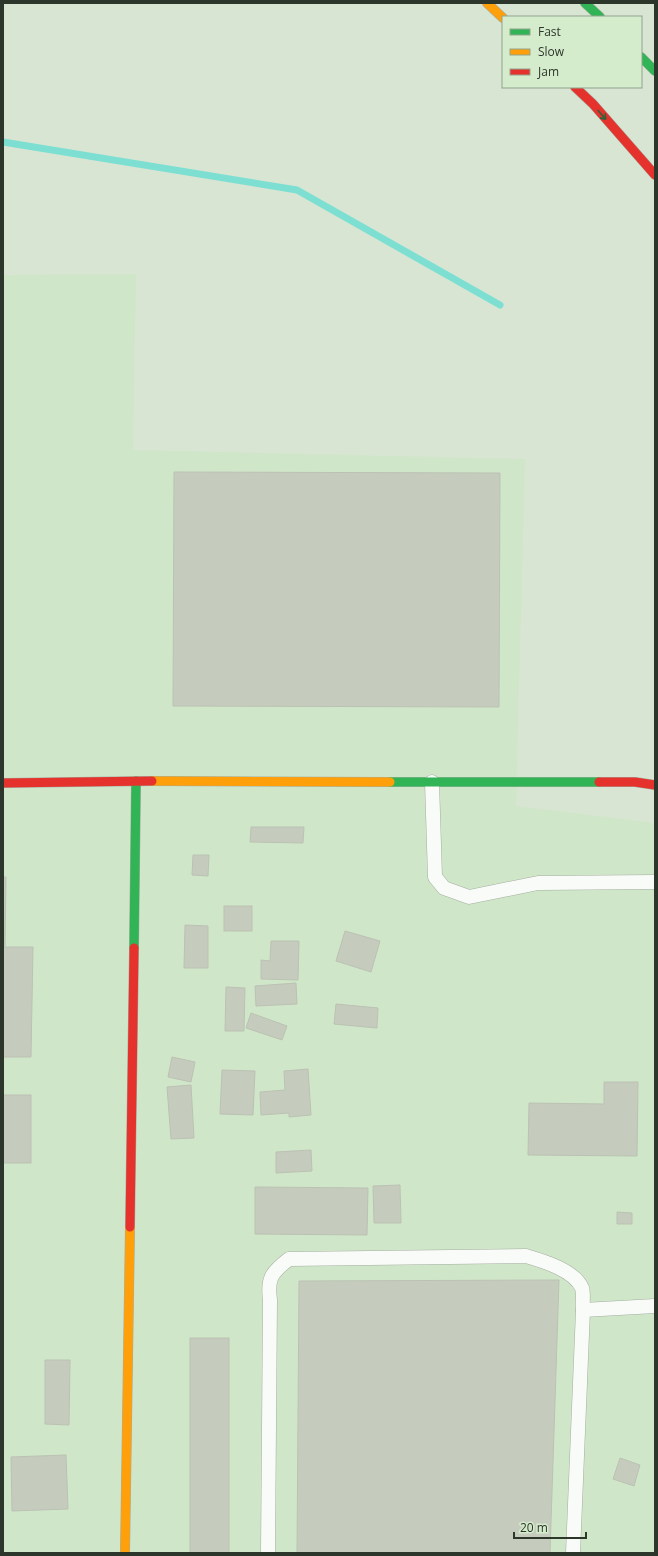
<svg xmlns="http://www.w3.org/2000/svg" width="658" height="1556" font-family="'Open Sans',sans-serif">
  <rect width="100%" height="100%" fill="#d8e5d3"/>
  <path fill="#d0e6c9" d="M136,274L133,450L525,459L516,806L655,823V1553H3V275Z"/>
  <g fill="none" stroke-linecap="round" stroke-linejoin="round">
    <path stroke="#7ddfd2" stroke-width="7" d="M3,142L297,190L500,305"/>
  </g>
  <g fill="#c6ccbd" stroke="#bbc2b3">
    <path d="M174,472L500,473L499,707L173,706Z"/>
    <path d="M251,827H304L303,843L250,842Z"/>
    <path d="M193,855H209L208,876L192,875Z"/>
    <path d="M3,877H6L5,947H33L31,1057H3Z"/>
    <rect x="224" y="906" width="28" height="25"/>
    <path d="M185,925L208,926V968H184Z"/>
    <path d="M345,931L380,941L371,972L336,961Z"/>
    <path d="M271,941H299L298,980L261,979V960L270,961Z"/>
    <path d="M296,983L297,1004L256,1006L255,986Z"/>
    <path d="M226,987L245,988L244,1031H225Z"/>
    <path d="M336,1004L378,1008L377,1028L334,1024Z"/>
    <path d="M251,1013L287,1026L282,1040L246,1028Z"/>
    <path d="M172,1057L195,1062L191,1082L168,1077Z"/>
    <path d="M308,1069L311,1115L289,1117V1113L261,1115L260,1092L285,1090L284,1071Z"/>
    <path d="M222,1070L255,1071L253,1115L220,1114Z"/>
    <path d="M604,1082H638L637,1156L528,1155L529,1103L604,1104Z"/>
    <path d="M191,1085L194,1138L171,1139L167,1087Z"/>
    <rect x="3" y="1095" width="28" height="68"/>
    <path d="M311,1150L312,1171L276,1173V1152Z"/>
    <path d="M400,1185L401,1223H374L373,1186Z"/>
    <path d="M255,1187L368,1188L367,1235L255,1234Z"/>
    <path d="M617,1212L632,1213V1224H617Z"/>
    <path d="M559,1280L550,1553H297L299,1281Z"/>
    <rect x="190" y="1338" width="39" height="215"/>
    <path d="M45,1360H70L69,1425L45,1424Z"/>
    <path d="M66,1455L68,1509L12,1511L11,1457Z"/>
    <path d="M620,1458L640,1465L634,1486L613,1479Z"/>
  </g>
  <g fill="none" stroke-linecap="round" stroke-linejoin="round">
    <defs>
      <g id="lane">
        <path d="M432,782L435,877L444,888L469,897L538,883L655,882"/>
        <path d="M583,1310L655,1306"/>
        <path d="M268,1553L270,1300C267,1278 272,1272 289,1259L526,1256C543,1261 574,1270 582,1288C584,1294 582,1304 583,1310L573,1553"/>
      </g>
      <g id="fast">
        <path d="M585,3L600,17"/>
        <path d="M641,57L655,71"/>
        <path d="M390,782H599"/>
        <path d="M134,948L136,781"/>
      </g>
      <g id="slow">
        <path d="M487,3L503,18"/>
        <path d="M152,781L390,782"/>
        <path d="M125,1553L130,1227"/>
      </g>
      <g id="jam">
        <path d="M575,87L593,104L655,175"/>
        <path d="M599,782H635L655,785"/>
        <path d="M3,783L152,781"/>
        <path d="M130,1227L134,948"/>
      </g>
    </defs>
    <use href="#lane" stroke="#a4aea0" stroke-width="15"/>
    <use href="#fast" stroke="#a4aea0" stroke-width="10"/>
    <use href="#slow" stroke="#a4aea0" stroke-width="10"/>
    <use href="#jam" stroke="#a4aea0" stroke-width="10"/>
    <use href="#lane" stroke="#f9fbf8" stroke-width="14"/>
    <use href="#fast" stroke="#30b455" stroke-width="9"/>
    <use href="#slow" stroke="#ff9f0a" stroke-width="9"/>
    <use href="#jam" stroke="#e5322d" stroke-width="9"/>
  </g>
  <defs><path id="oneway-shaft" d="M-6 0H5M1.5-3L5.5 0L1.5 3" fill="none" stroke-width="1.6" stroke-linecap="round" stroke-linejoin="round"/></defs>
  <use stroke="#2e6239" href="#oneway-shaft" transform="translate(602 115) rotate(49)"/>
  <rect width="658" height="1556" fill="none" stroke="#2d362a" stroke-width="8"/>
  <rect x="502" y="16" width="140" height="72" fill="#d4eccc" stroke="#91a38b"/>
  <rect x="510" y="29" width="20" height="6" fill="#30b455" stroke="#91a38b"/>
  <text x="538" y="36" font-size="12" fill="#2d362a">Fast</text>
  <rect x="510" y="49" width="20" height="6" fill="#ff9f0a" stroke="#91a38b"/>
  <text x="538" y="56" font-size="12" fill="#2d362a">Slow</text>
  <rect x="510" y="69" width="20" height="6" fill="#e5322d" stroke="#91a38b"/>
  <text x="538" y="76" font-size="12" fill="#2d362a">Jam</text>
  <path d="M514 1532v6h72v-6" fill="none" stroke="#2d362a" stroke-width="2"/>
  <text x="520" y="1532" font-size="12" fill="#2d362a" stroke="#d4eccc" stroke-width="3" paint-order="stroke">20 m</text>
</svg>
